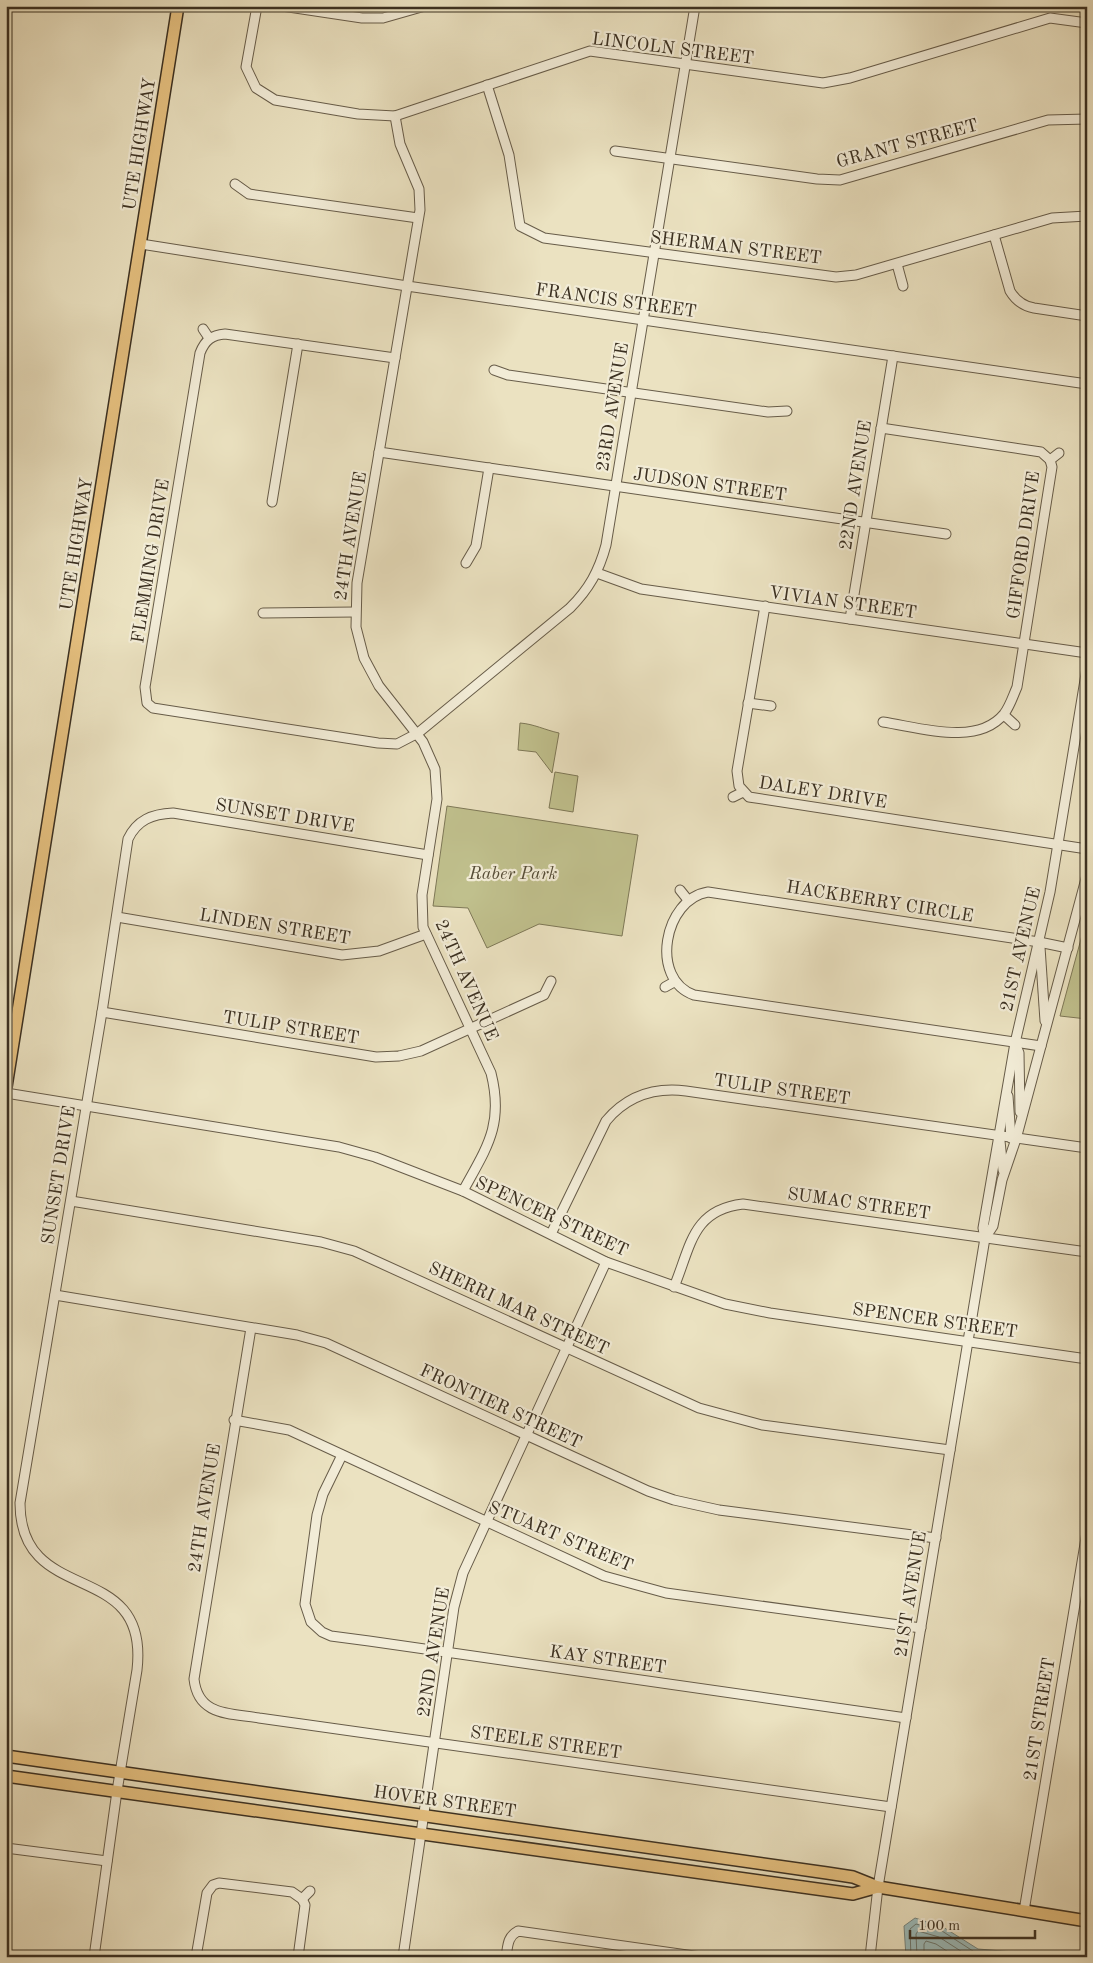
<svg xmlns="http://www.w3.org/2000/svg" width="1093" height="1963" font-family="'Old Standard TT',serif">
  <rect width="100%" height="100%" fill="#ebe2c1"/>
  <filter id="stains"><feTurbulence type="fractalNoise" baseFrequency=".004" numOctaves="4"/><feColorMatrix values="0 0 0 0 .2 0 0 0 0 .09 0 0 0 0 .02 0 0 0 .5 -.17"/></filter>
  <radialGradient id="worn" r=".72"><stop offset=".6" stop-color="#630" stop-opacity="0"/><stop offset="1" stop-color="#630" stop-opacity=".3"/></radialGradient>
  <g fill="#c0c08d" stroke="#7e7857">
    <path d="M520,723C534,724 545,730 559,733L552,773L536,752L518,750Z"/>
    <path d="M555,772L578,776L573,812L549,808Z"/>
    <path d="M447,806L638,835L622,936L539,924L487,948L468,908L433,906Z"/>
    <path d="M1087,917V1019L1060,1016Z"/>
  </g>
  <path fill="#9bbcbc" stroke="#75847e" d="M915,1918L943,1927L978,1949L1026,1953L1032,1957H906L904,1926Z"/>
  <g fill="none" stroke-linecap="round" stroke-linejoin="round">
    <g stroke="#6b766e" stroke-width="1">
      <path d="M911,1957L910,1929L916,1924L942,1931L976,1953L1009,1957"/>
      <path d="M917,1957L916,1934L918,1931L939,1937L970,1957"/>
      <path d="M924,1957V1944L926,1941L936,1944L956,1957"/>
    </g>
    <path stroke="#75847e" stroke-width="2.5" d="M1085,991L1087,990"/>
    <defs>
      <g id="minor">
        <path d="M257,6L246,67L256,88L275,100L358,114L395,116L590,51L823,83L850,78L1050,18L1087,23"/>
        <path d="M282,6L362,18H383L425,6"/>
        <path d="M487,85L509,155L520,226L544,238L836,277L856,275L1052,218L1087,216"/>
        <path d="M395,116L400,144L419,189L420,210L357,583L356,627L364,658L379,686L423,742L435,769L437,799L422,895L423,927L491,1073C504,1125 487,1147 463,1191"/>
        <path d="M615,151L817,179L840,180L1048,120L1087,119"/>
        <path d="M235,184L249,194L418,218"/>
        <path d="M994,235L1010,291C1016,301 1023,306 1034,308L1087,316"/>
        <path d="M141,244L407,286L1087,384"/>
        <path d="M897,264L903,286"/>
        <path d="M203,329L209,338"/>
        <path d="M395,358L225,334C212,335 205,340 200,353L145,687L147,703L153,708L378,743L397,744L418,733L570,608C589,589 599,571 606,545L695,6"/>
        <path d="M494,370L508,375L768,412L787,411"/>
        <path d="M881,428L1041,452L1050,460L1052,467L1017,687C1013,696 1010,706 1004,714C977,747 918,727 883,722"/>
        <path d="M379,452L946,534"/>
        <path d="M1050,460L1059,453"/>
        <path d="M272,502L298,344"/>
        <path d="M466,563L476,546L489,468"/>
        <path d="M597,573L641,589L1087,653"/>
        <path d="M765,606L737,771L739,786L749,797L1087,849"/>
        <path d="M263,613L355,612"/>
        <path d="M850,619L893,356"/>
        <path d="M748,703L771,706"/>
        <path d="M1004,715L1015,725"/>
        <path d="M733,797L743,792"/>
        <path d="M680,890L688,900"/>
        <path d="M117,917L342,955L379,951L426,934"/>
        <path d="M1040,947L1045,1021"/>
        <path d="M665,987L674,982"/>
        <path d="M102,1012L376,1057L399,1056L421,1051L544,995L551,981"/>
        <path d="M1015,1043L1019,1053L1020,1112"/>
        <path d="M1041,1046L694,995C649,979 664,899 708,892L1039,942L1068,948"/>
        <path d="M6,1093L339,1147L375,1157L463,1191L606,1262L725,1304L770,1313L1087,1359"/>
        <path d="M1008,1096L1011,1138"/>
        <path d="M1000,1141L1003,1170"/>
        <path d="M71,1201L321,1242L354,1251L699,1408L762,1425L950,1450"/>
        <path d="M551,1234L606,1121C627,1096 654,1087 686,1091L1087,1148"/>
        <path d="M985,1238L993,1226L1002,1180L1016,1139L1087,875"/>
        <path d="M674,1287C691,1246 692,1210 743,1204L1087,1252"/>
        <path d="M55,1295L297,1335L326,1343L648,1491L674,1500L719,1510L936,1538"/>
        <path d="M251,1328L194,1679C198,1716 229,1713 259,1718L891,1807"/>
        <path d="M234,1420L289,1430L604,1576L666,1593L921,1628"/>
        <path d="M342,1455L323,1494L317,1515L305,1604L311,1622L322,1632L331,1636L369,1641L906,1718"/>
        <path d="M6,1848L107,1861"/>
        <path d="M302,1899L310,1891"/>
        <path d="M1024,1911L1087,1532"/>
        <path d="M94,1957L117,1791L137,1670C150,1556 20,1609 20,1503L102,1012L128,839C137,820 152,814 173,813L428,855"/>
        <path d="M196,1957L207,1893L213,1885L219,1883L292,1892L302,1899L305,1905L298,1957"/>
        <path d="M403,1957L454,1607L463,1573L606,1262"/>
        <path d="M506,1957C508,1946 507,1937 518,1931L701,1957"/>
        <path d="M870,1957L878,1887L985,1238L983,1228L1015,1043L1050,892L1087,668"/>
      </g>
      <g id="major">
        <path d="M6,1087L178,6"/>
        <path d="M6,1756L827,1873L853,1877L878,1887L1087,1921"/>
        <path d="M6,1776L853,1894L878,1887"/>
      </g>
    </defs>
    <use href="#minor" stroke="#675c49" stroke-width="11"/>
    <use href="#major" stroke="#3b3021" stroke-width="14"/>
    <use href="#minor" stroke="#f2ecd7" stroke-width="9"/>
    <use href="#major" stroke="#e6c180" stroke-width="11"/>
  </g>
  <g text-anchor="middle" stroke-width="4.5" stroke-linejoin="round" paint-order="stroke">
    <g font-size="18" fill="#3b3021" stroke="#f2ecd7">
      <text transform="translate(673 48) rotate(7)" y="6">LINCOLN STREET</text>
      <text transform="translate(907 143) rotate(-15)" y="6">GRANT STREET</text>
      <text transform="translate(139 144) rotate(-81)" y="6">UTE HIGHWAY</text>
      <text transform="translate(736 247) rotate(7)" y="6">SHERMAN STREET</text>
      <text transform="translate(616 300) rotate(8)" y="6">FRANCIS STREET</text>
      <text transform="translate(612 407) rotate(-81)" y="6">23RD AVENUE</text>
      <text transform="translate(710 484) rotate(8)" y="6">JUDSON STREET</text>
      <text transform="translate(855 485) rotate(-81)" y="6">22ND AVENUE</text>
      <text transform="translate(350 536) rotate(-81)" y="6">24TH AVENUE</text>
      <text transform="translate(76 544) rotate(-81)" y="6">UTE HIGHWAY</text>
      <text transform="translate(1023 545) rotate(-82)" y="6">GIFFORD DRIVE</text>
      <text transform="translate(150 561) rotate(-81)" y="6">FLEMMING DRIVE</text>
      <text transform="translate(843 602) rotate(8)" y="6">VIVIAN STREET</text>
      <text transform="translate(823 792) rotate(9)" y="6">DALEY DRIVE</text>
      <text transform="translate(285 815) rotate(9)" y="6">SUNSET DRIVE</text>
      <text transform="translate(880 901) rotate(9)" y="6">HACKBERRY CIRCLE</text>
      <text transform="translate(275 926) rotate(9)" y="6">LINDEN STREET</text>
      <text transform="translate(1020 949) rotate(-77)" y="6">21ST AVENUE</text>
      <text transform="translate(467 980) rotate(66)" y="6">24TH AVENUE</text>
      <text transform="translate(291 1027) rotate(9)" y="6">TULIP STREET</text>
      <text transform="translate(782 1089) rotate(8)" y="6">TULIP STREET</text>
      <text transform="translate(58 1175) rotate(-81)" y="6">SUNSET DRIVE</text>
      <text transform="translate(859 1203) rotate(8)" y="6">SUMAC STREET</text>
      <text transform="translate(552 1216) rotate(25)" y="6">SPENCER STREET</text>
      <text transform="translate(519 1308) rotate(25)" y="6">SHERRI MAR STREET</text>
      <text transform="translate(935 1320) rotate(8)" y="6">SPENCER STREET</text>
      <text transform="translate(501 1406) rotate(25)" y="6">FRONTIER STREET</text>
      <text transform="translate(204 1508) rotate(-81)" y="6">24TH AVENUE</text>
      <text transform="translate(561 1536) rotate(23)" y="6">STUART STREET</text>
      <text transform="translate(910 1594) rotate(-81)" y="6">21ST AVENUE</text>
      <text transform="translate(433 1652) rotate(-81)" y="6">22ND AVENUE</text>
      <text transform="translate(608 1659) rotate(8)" y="6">KAY STREET</text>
      <text transform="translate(1039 1719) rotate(-81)" y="6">21ST STREET</text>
      <text transform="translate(546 1742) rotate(8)" y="6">STEELE STREET</text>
      <text transform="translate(445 1801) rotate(8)" y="6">HOVER STREET</text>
    </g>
    <g font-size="18" font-style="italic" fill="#564d37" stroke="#f2ecd7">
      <text x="513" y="879">Raber Park</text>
    </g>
  </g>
  <rect width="1093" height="1963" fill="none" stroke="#ebe2c1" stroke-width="25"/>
  <rect x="8" y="8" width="1078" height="1948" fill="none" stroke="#3b3021" stroke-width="2.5"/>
  <rect x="12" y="12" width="1068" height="1938" fill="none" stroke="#3b3021"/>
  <path d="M910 1930v8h125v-8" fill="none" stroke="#3b3021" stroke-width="2.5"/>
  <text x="918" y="1930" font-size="15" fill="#3b3021" stroke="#f2ecd7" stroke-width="4" paint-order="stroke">100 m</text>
  <rect width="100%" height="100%" filter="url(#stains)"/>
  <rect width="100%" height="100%" fill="url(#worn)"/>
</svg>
